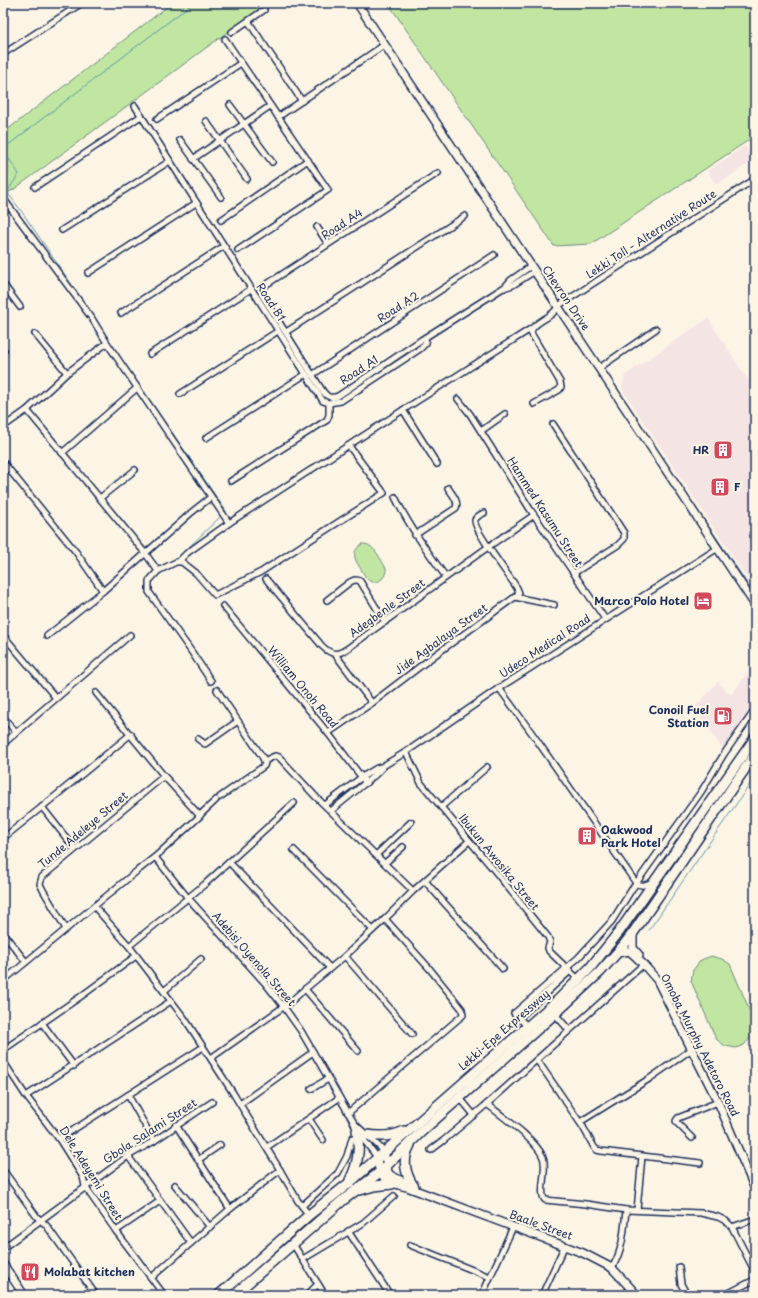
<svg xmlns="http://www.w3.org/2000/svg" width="758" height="1298" font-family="'Playpen Sans',sans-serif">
  <rect width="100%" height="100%" fill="#fcf5e5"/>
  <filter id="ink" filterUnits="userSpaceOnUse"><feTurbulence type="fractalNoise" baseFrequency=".025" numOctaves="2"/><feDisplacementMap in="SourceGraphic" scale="8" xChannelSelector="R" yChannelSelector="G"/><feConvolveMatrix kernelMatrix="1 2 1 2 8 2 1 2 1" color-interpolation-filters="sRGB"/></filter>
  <g filter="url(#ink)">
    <g fill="#f5e4e4">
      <path d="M745,146L754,160L716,185L707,171Z"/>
      <path d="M708,318L755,391V590L622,389L625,375Z"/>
      <path d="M753,665L755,668V704L723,749L694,708L718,682L731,695Z"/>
    </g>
    <g fill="#c0e6a1" stroke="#6e8a80">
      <path d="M172,3H267L13,190L5,194L3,193V133Z"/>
      <path d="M388,3H755V136L591,244L554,246Z"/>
      <path d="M362,544C374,543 380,559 386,568C387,578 376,587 367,579C365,577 364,574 362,571C356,561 349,553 362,544Z"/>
      <path d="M711,956L722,959L730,964L755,1023L753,1035L744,1045L736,1048L725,1046L716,1039L691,981L693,970L701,960Z"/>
    </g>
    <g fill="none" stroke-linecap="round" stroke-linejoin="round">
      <g stroke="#5c95ab" stroke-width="1">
        <path d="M3,149L193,3"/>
        <path d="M3,150L19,174L7,192L22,212L89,310"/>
        <path d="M95,320L226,511L225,513"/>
        <path d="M710,528L755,595"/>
        <path d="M182,554L222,515"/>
        <path d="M3,848L6,846"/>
        <path d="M754,871L755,872"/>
        <path d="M649,930L755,777"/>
      </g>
      <defs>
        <g id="street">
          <path d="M248,21L302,101"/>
          <path d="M232,32L264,10"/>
          <path d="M225,39L328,190L238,250"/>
          <path d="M3,54L82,3"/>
          <path d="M230,105L272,162"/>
          <path d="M135,106L323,401L329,403L341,401L420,349L426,343L425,338"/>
          <path d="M278,117L384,45"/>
          <path d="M157,119L241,63"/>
          <path d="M206,121L247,179"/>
          <path d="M180,140L221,197"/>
          <path d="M193,159L270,106"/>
          <path d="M438,173L264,286L261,292L262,295L320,387C325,395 329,400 338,396L421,340L503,288L513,285L535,271"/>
          <path d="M35,187L141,116"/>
          <path d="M3,198L91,317L107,343L67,373L27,410"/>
          <path d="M221,220L308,160"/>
          <path d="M317,227L328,244"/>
          <path d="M62,230L170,161"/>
          <path d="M88,273L196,203"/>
          <path d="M3,284L20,307"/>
          <path d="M504,288L511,280L531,266"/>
          <path d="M121,313L224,246"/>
          <path d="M286,332L465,216"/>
          <path d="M35,334L67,373"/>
          <path d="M107,343L229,523"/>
          <path d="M3,351L4,350"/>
          <path d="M150,354L251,289"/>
          <path d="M599,368L656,329"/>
          <path d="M312,375L494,255"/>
          <path d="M180,394L278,331"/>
          <path d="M458,399L470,414L530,509L605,619"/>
          <path d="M534,404L559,390L561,387L560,382L531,333C531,322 554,318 558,306L755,179"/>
          <path d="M403,410L437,464"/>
          <path d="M553,424L624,533V539L618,545L574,573"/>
          <path d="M3,427L27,410L145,553L158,571L176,562H182L196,573L215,595L261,572L301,546L384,493L349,446"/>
          <path d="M481,431L505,414"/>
          <path d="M206,438L306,374"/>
          <path d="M62,453L137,388"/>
          <path d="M3,462L76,552L103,591"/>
          <path d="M231,481L327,420L329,415V403"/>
          <path d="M395,497C409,526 427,551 446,577"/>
          <path d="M100,498L135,470"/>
          <path d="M415,535L456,508C459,501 452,494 448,488"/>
          <path d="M179,561L187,553L229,523L403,410L532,328"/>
          <path d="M158,571L149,581V592L191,651L211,681"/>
          <path d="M266,579L322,646C333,657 339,655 351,646L488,547L534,515"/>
          <path d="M515,597L554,605"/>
          <path d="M327,600L350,582C354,580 356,579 360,581L385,622"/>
          <path d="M223,606L328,733L366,783"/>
          <path d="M3,635L56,698"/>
          <path d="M47,636L103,591L192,512L211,497"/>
          <path d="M335,654L372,703"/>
          <path d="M499,688L534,736L636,883C641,887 646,885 652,882"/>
          <path d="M217,690L263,758L265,763L264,766L220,797"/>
          <path d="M3,717L16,732"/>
          <path d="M328,733L372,703L435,655L515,597L519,593L517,588C511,578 472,528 475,520C476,517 481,514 484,513"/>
          <path d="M198,739L205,744L238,721"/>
          <path d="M3,744L130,635"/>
          <path d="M406,752L421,783L494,870L548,937L550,942L548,948L549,951L579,980"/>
          <path d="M264,761L275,756L279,757L316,797L413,891"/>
          <path d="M325,805L362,777L377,768L383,766L406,752L499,688L718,548"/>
          <path d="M42,807L75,849"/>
          <path d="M441,807L487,767"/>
          <path d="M331,811L375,775L383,767"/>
          <path d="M200,815L216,800"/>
          <path d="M7,835L42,807L131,734"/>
          <path d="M294,850L372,929"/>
          <path d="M376,855L411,822"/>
          <path d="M155,857L188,898L265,983L284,1007L301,1031L353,1121L357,1131L377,1157"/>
          <path d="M229,862L330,968"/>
          <path d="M385,863L403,847"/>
          <path d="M425,881L503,969"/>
          <path d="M94,906L129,946L185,1019L233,1093L280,1170L298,1201L309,1215"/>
          <path d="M66,929L43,890L40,884L42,877L164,776"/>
          <path d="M3,933L26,962"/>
          <path d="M129,946L205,884L294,803"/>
          <path d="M345,956L412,1034"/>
          <path d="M570,971L521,1016L518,1017L515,1015L514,1013L517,1011L578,958L612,921L632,889L701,792L724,754L755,710"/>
          <path d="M3,981L137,871L155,857L200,816L164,776L96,693"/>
          <path d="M305,989L358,1051"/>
          <path d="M164,991L201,959"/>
          <path d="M555,1014L569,1030"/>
          <path d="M518,1017L527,1026"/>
          <path d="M42,1023L74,1066"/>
          <path d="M3,1050L80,997L136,956"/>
          <path d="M211,1058L289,1003L305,989L345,956L385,919L413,891L469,841"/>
          <path d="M537,1060L583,1127L594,1147L597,1150L601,1151L700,1163"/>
          <path d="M3,1061L26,1096L59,1139L83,1177L85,1186L90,1194L116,1231L164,1295"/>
          <path d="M311,1089L328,1079"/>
          <path d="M128,1095L154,1141"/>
          <path d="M26,1096L171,1001"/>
          <path d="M460,1098L474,1115"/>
          <path d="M240,1104L313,1052"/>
          <path d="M487,1104C502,1116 536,1140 543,1157C548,1169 538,1193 545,1200L586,1204L626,1210L701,1213L718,1217L726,1221L732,1227L755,1272"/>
          <path d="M348,1113L463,1015L462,1009L429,968L385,919"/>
          <path d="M309,1119L323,1140"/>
          <path d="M580,1122L649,1079L692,1049"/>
          <path d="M176,1125L230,1209"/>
          <path d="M356,1125L384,1151"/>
          <path d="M692,1138L677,1123L676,1121L678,1118L718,1102"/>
          <path d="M59,1139L203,1047"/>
          <path d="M267,1147L339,1098"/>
          <path d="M431,1150L443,1141L487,1104L644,964"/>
          <path d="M128,1156L191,1243"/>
          <path d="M198,1160L220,1145"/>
          <path d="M3,1170L37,1217L46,1225L96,1295"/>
          <path d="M175,1185L210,1227"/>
          <path d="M302,1206L338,1173L347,1156L352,1138"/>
          <path d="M637,1210L642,1156"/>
          <path d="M732,1227L755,1219"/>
          <path d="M116,1231L160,1201"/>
          <path d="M348,1231L390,1295"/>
          <path d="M293,1244L325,1295"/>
          <path d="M410,1245L490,1277"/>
          <path d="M3,1248L128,1156L154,1141L212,1102"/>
          <path d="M303,1259L363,1223L394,1196"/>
          <path d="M679,1267L681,1284L687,1295"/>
          <path d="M612,1268C623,1250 624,1231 626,1210"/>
          <path d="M152,1277L230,1209L280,1170"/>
          <path d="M307,1295L318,1284"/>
          <path d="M482,1295L513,1227"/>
          <path d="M542,1295L565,1245"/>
          <path d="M725,1295L754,1280L755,1278"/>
        </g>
        <g id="secondary">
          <path d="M357,3L608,382L755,605"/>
          <path d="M633,933V948L639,955"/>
          <path d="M617,953L629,951C640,959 648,970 657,980L718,1102L755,1189"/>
          <path d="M384,1151L388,1172L390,1175L410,1185"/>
          <path d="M377,1157C378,1179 388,1183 407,1187L583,1253L612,1268L637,1295"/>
          <path d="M3,1264L24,1295"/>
        </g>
        <g id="highway">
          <path d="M367,1135C380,1137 392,1137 404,1131"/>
          <path d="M410,1145C402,1159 405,1174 414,1187"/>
          <path d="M350,1180C358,1165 360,1148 357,1131"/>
          <path d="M360,1190L374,1186L392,1184"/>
          <path d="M219,1295L309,1215L348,1184L559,999L590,968L619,932L755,738"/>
          <path d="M234,1295L342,1201L380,1172L422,1131L558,1011L600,972L623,946L633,933L755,754"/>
        </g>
      </defs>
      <use href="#street" stroke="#1b2f5e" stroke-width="8"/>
      <use href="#secondary" stroke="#1b2f5e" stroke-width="10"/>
      <use href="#highway" stroke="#1b2f5e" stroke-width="12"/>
      <use href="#street" stroke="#fcf5e5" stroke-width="5"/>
      <use href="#secondary" stroke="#fcf5e5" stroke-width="7"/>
      <use href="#highway" stroke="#fcf5e5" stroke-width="9"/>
    </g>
  </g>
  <defs>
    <symbol id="building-square" viewBox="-11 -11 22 22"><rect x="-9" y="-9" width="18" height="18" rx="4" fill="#d1495b" stroke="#fcf5e5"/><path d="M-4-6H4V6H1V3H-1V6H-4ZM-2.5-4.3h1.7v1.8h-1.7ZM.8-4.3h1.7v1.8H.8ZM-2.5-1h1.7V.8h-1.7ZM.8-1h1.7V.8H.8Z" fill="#fff"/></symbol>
    <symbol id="hotel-square" viewBox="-11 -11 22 22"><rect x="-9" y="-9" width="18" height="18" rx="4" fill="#d1495b" stroke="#fcf5e5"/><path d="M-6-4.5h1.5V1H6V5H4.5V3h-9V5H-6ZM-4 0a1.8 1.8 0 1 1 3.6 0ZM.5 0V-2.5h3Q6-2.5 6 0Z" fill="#fff"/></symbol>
    <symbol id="fuel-square" viewBox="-11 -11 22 22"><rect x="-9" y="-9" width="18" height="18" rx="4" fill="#d1495b" stroke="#fcf5e5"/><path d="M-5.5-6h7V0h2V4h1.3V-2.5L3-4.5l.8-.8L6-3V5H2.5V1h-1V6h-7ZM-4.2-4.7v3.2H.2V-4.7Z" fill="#fff"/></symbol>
    <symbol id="restaurant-square" viewBox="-11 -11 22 22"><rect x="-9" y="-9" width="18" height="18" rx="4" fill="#d1495b" stroke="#fcf5e5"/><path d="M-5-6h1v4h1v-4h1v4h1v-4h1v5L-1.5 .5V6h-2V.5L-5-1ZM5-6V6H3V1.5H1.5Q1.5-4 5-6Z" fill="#fff"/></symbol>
  </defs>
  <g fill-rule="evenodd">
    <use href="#building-square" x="712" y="439" width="22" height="22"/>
    <use href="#building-square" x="709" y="476" width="22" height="22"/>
    <use href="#hotel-square" x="692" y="590" width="22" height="22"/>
    <use href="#fuel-square" x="712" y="705" width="22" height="22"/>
    <use href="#building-square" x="576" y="825" width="22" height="22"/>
    <use href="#restaurant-square" x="19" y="1261" width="22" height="22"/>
  </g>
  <g text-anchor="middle" stroke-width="4" stroke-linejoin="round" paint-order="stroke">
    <g font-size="11" fill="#1b2f5e" stroke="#fcf5e5">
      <text transform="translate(342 224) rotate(-33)" y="4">Road A4</text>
      <text transform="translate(651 234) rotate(-33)" y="4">Lekki Toll - Alternative Route</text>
      <text transform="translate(566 298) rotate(56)" y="4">Chevron Drive</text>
      <text transform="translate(271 302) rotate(57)" y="4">Road B1</text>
      <text transform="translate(398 307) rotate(-33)" y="4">Road A2</text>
      <text transform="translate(359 370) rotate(-33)" y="4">Road A1</text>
      <text transform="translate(545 512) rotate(57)" y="4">Hammed Kasumu Street</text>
      <text transform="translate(387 608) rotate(-36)" y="4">Adegbenle Street</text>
      <text transform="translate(441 639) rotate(-36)" y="4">Jide Agbalaya Street</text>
      <text transform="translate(545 646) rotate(-33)" y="4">Udeco Medical Road</text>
      <text transform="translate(303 687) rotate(50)" y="4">William Onoh Road</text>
      <text transform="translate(83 830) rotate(-40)" y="4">Tunde Adeleye Street</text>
      <text transform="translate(499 862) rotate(51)" y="4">Ibukun Awosika Street</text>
      <text transform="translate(254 959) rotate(49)" y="4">Adebisi Oyenola Street</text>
      <text transform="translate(504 1030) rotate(-41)" y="4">Lekki-Epe Expressway</text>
      <text transform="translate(700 1045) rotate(63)" y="4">Omoba Murphy Adetoro Road</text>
      <text transform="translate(150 1131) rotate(-33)" y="4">Gbola Salami Street</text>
      <text transform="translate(91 1173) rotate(58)" y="4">Dele Adeyemi Street</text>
      <text transform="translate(541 1225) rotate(20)" y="4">Baale Street</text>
    </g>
    <g font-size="11" font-weight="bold" fill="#1b2f5e" stroke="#fcf5e5" text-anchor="end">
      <text x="709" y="454">HR</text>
      <text x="734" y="491" text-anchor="start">F</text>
      <text x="689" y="605">Marco Polo Hotel</text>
      <text x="709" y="714">Conoil Fuel<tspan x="709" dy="13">Station</tspan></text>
      <text x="601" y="834" text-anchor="start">Oakwood<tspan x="601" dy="13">Park Hotel</tspan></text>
      <text x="44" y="1276" text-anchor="start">Molabat kitchen</text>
    </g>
  </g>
  <rect width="758" height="1298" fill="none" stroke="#fcf5e5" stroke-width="16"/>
  <rect x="8" y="8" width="742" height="1282" fill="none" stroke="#1b2f5e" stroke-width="1.5" filter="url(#ink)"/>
</svg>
